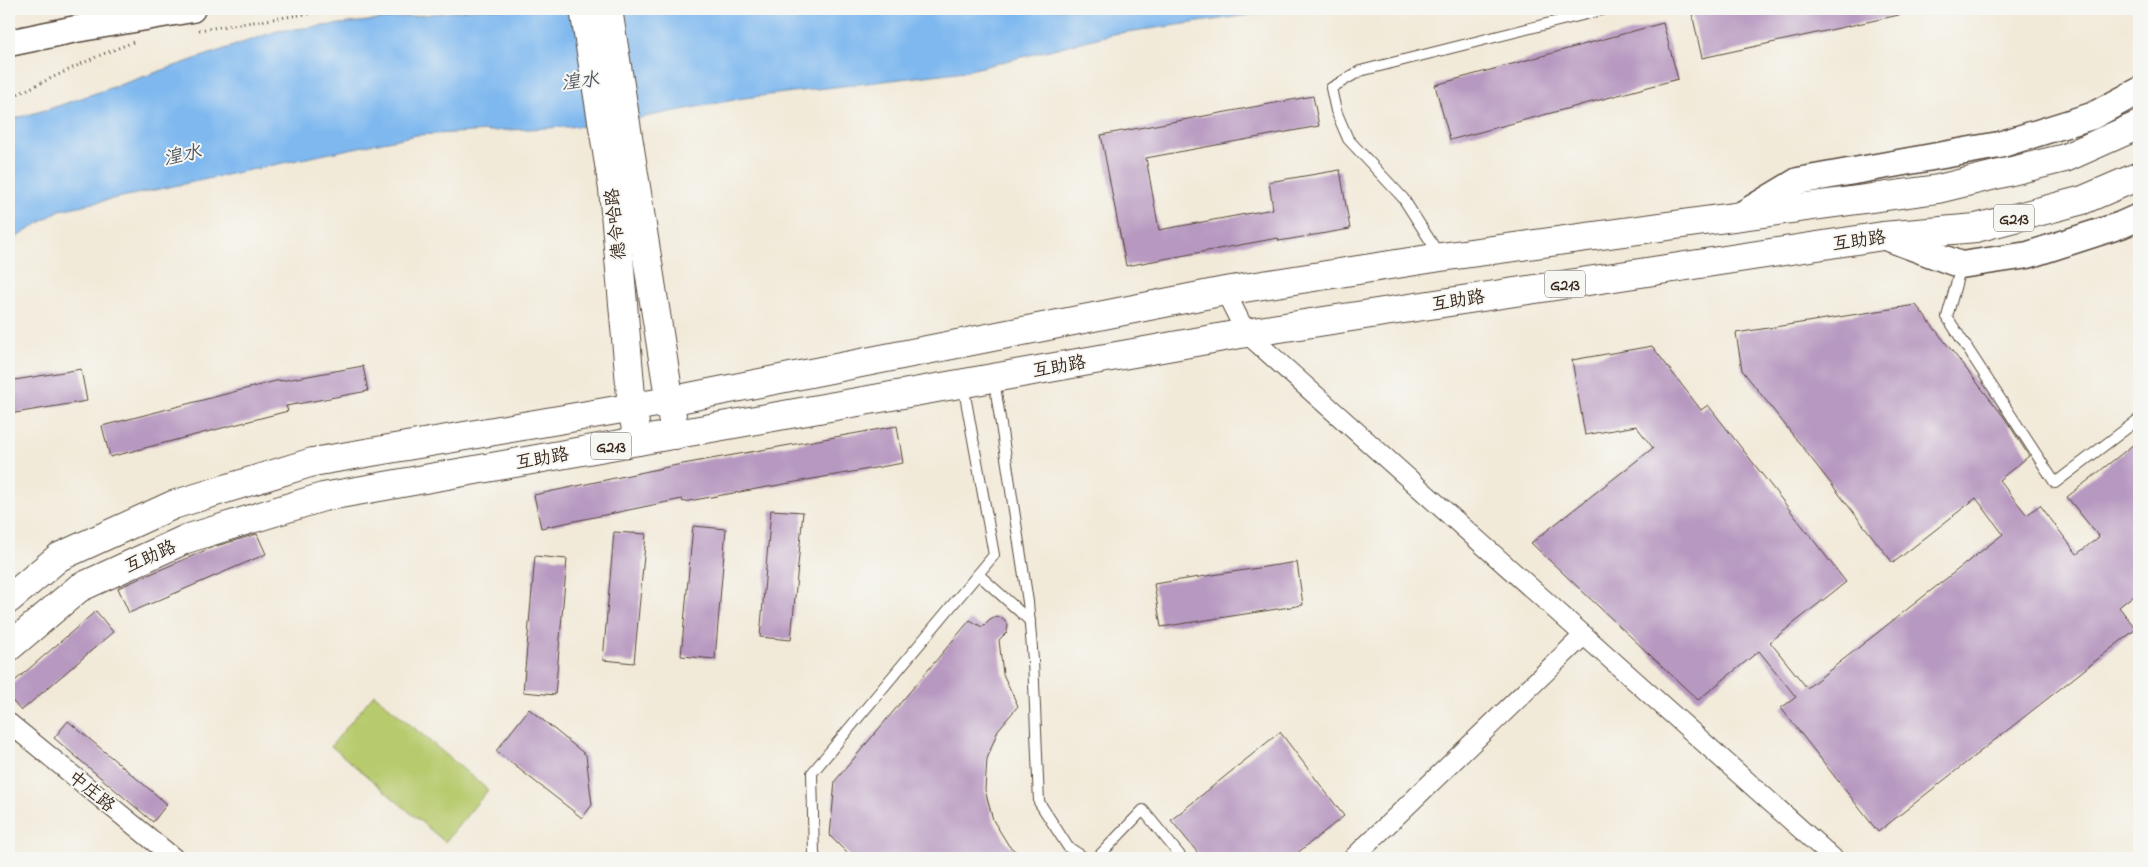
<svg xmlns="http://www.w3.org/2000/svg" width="2148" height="867" font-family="'Indie Flower','LXGW WenKai TC',sans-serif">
  <rect width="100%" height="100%" fill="#f6f6f2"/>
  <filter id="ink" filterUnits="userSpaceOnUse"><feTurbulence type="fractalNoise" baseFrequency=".02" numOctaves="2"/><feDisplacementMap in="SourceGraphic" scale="10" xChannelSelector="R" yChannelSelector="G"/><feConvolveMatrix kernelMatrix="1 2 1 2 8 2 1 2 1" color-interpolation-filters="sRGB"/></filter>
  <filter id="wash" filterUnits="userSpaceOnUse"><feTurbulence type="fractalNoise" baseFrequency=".0096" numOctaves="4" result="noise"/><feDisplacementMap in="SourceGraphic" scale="20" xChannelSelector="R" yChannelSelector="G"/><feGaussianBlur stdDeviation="1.12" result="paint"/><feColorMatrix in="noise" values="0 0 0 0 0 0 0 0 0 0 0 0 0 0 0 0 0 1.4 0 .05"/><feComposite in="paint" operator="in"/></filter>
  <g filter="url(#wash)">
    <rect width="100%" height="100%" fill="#f2ead9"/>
    <path fill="#b7ca6d" stroke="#797a46" d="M374,694L488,790L445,842L331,746Z"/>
    <path fill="#7eb8ef" stroke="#5c7186" d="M477,9H1292L1113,34L966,71L744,98L603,125L416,135L60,210L9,242V120L49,109L277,31Z"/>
    <g id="blocks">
      <g fill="#b798c0">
        <path d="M1691,9H1899V15L1702,58Z"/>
        <path d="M1663,23L1678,79L1450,140L1435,85Z"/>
        <path d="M1313,96L1319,126L1146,158L1159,230L1273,209L1269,182L1340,170L1350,229L1279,241L1278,238L1126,266L1101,135Z"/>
        <path d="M1916,305L2004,417L2029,456L1999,480L2027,515L2040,505L2077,554L2099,537L2067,497L2139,440V591L2119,607L2136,629L1878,832L1781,708L1796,697L1759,651L1698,700L1531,543L1653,448L1636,426L1585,435L1572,360L1652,346L1701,410L1708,405L1846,582L1770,642L1807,688L2003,534L1976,498L1893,563L1742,370L1736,333Z"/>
        <path d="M363,366L368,391L286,406L288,411L110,457L102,426L280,380V381Z"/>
        <path d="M81,369L87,401L9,414V381Z"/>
        <path d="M897,426L903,463L683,502L682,499L541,528L534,495L677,465Z"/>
        <path d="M771,510L803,512L791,640L760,637Z"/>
        <path d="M693,526L726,529L715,659L681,656Z"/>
        <path d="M614,532L646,534L634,663L603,660Z"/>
        <path d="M257,534L266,554L129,613L118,588L213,547Z"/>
        <path d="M535,556L567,559L555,695L523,692Z"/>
        <path d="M1297,562L1303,605L1161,627L1154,584Z"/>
        <path d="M96,611L113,632L21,711L9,697V686Z"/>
        <path d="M997,616L1004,619L1008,625L1007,632L999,640L1003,674L1018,706L998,730L987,759L985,790L993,820L1009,846L1024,858H852L830,836L835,781L970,620L982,627L990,619Z"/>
        <path d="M529,709L586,755L592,805L582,818L496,751Z"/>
        <path d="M68,721L167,804L153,822L54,738Z"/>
        <path d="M1280,732L1344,816L1291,858H1202L1171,820Z"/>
      </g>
    </g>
  </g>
  <g filter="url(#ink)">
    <use href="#blocks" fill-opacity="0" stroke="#56473a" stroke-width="1"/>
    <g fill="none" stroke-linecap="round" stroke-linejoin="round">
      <defs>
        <g id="lane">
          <path d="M1440,256L1403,198L1348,139L1336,111L1331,88L1360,71L1606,9"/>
          <path d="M1961,266L1947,317L2055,483L2139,419"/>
          <path d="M994,379L1028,602L1033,660L1039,802L1068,847L1085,858"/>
          <path d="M978,574L1030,621"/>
          <path d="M816,858L814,855L812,773L994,555L963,384"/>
          <path d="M1097,858L1143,810L1182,858"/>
        </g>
        <g id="street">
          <path d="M1225,291L1246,333L1833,858"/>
          <path d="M9,723L174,858"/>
          <path d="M1353,858L1584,635"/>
        </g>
        <g id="secondary">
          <path d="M9,43L76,29L192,9"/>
          <path d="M1743,214L1798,181L1999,145L2092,116L2139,91"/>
          <path d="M1883,236L1961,265L2028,255L2121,225L2139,217"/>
        </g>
        <g id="primary">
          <path d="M584,9L613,189L632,407L638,441"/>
          <path d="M608,9L675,435"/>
        </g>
        <g id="highway">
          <path d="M9,599L59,557L173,505L313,462L669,401L1225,291L1441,257L1938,189L2065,158L2139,125"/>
          <path d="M9,647L79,588L186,539L323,497L1246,333L1883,236L1976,228L2083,200L2139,176"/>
        </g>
      </defs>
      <use href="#lane" stroke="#56473a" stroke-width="12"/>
      <use href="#street" stroke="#56473a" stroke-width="21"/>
      <use href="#secondary" stroke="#56473a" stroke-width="29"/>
      <use href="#primary" stroke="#56473a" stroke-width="30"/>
      <use href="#highway" stroke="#56473a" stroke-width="30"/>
      <g stroke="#56473a" stroke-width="3" stroke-dasharray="1 4" stroke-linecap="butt">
        <path d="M199,30L340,9"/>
        <path d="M9,98L98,56L136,41"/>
      </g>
      <use href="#lane" stroke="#fff" stroke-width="10"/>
      <use href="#street" stroke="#fff" stroke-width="19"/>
      <use href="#secondary" stroke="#fff" stroke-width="26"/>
      <use href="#primary" stroke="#fff" stroke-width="28"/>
      <use href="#highway" stroke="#fff" stroke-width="28"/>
    </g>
  </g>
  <g text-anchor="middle" stroke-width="4" stroke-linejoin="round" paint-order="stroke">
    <g fill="#f6f6f2" stroke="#73675e" stroke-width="1">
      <rect x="1994" y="204.5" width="40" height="27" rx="4"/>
      <rect x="1545" y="270.5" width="40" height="27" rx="4"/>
      <rect x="591" y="432.5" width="40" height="27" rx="4"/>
    </g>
    <g font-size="16" font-weight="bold" fill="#3b2a1e">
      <text x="2014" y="224">G213</text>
      <text x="1565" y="290">G213</text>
      <text x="611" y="452">G213</text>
    </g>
    <g font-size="18" fill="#3b2a1e" stroke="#f6f6f2">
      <text transform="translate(615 224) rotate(-96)" y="6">德令哈路</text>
      <text transform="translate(1859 240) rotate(-8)" y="6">互助路</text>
      <text transform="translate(1458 300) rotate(-9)" y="6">互助路</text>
      <text transform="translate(1059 366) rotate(-10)" y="6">互助路</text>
      <text transform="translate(542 458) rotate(-10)" y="6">互助路</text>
      <text transform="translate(150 556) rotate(-24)" y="6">互助路</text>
      <text transform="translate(92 791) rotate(39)" y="6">中庄路</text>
    </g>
    <g font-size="19" font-style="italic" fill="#4f555d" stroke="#f6f6f2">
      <text transform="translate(580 80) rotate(-7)" y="7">湟水</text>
      <text transform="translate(182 154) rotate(-12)" y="7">湟水</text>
    </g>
  </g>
  <rect width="2148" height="867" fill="none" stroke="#f6f6f2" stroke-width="30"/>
</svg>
